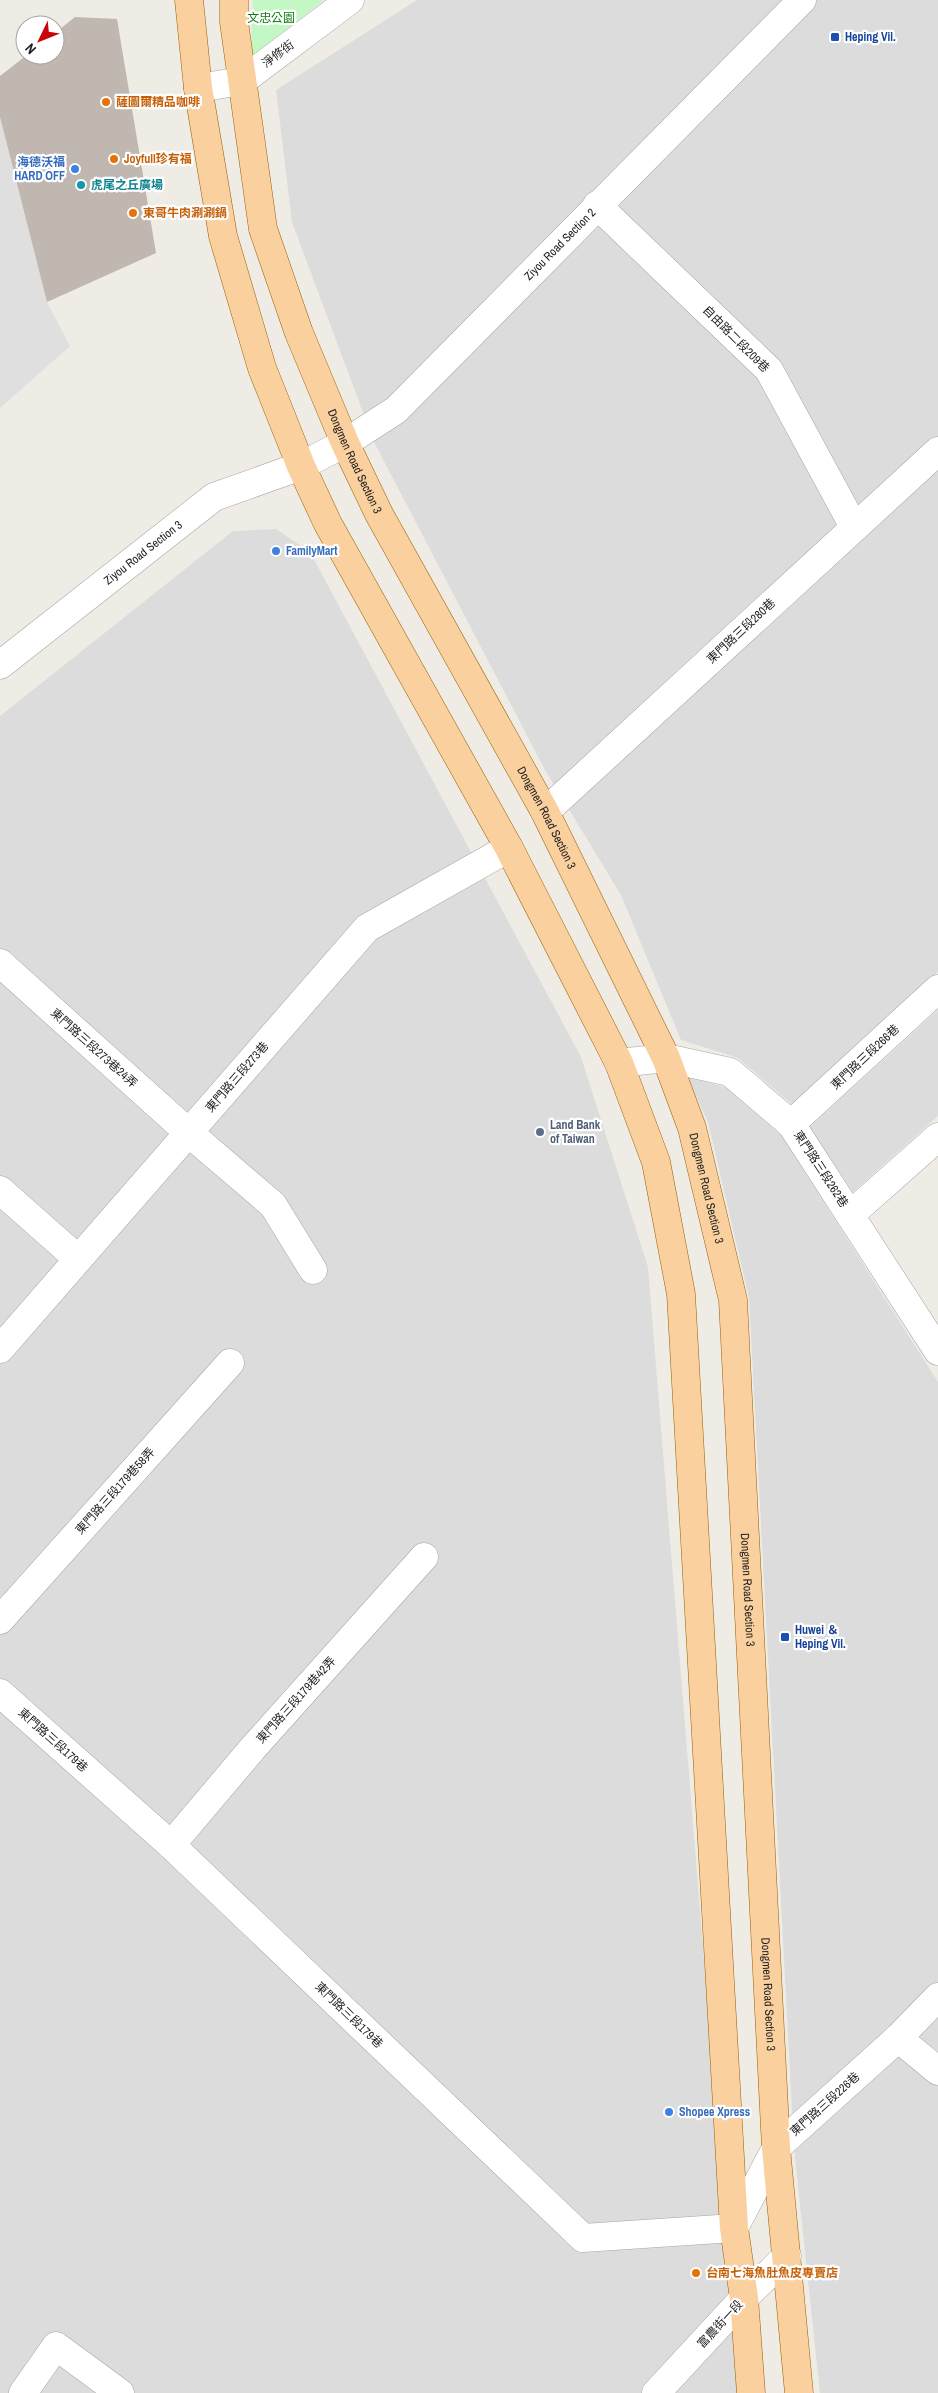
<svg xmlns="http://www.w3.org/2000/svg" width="938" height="2393" font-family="'Archivo Narrow','Noto Sans TC',sans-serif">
  <rect width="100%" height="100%" fill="#efece5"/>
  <g fill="#dddcdc">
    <path d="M417,0H938V972L793,1105L738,1058L681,1040L621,895L545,770L374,442L292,222L276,90Z"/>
    <path d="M276,529L310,552L581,1057L648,1267L739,2393H0V716L233,531Z"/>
    <path d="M938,1010V1116L853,1192L810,1127Z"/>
    <path d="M687,1077L728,1088L781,1135L938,1382V2393H820L794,2148L749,1298L708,1122Z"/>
  </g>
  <path fill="#c3f8c5" d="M253,0H324L251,57Z"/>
  <path fill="#dfdfdf" d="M0,117L47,302L70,346L0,408Z"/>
  <path fill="#c0b7b1" d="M75,17L117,19L156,253L47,302L0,117V76L27,55H55V33Z"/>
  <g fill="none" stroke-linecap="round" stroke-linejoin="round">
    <defs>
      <g id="minor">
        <path d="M198,88L242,81L350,0"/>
        <path d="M597,205L769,370L854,527"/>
        <path id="s1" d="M0,665L214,497L301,466L345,443L396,410L802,0"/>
        <path d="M545,812L938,451"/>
        <path d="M0,963L189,1133L273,1205L313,1270"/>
        <path d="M619,1063L666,1058L730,1072L791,1124L938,1351"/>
        <path d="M791,1124L938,989"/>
        <path d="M0,1190L78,1259"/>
        <path d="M850,1215L938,1137"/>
        <path d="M0,1349L367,928L509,848"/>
        <path d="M0,1620L230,1363"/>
        <path d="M0,1693L171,1845L583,2238L734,2228L776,2148L898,2038L938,1997"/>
        <path d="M171,1845L253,1748L424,1557"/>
        <path d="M898,2038L938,2071"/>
        <path d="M23,2393L56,2346L120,2393"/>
        <path d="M656,2393L744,2298L787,2256"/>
      </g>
      <g id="major">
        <path d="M189,0L198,88L223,236L262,368L301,466L328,524L509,848L619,1063L656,1162L681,1294L734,2228L744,2298L751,2393"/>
        <path id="s2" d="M234,0V22L263,229L299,333L345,443L379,514L545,812L666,1058L692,1128L733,1300L776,2148L799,2393"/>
      </g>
    </defs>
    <use href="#minor" stroke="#a6a6a6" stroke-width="29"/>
    <use href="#major" stroke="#966003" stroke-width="29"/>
    <use href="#minor" stroke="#fff" stroke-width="28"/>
    <use href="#major" stroke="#fad09f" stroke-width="28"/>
  </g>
  <g fill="#1a4fb4" stroke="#fff" stroke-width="2">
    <rect x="830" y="32" width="10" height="10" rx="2.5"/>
    <rect x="780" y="1632" width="10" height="10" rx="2.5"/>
  </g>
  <g fill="#e8710a" stroke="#fff" stroke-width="2">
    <circle cx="106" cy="102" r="5"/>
    <circle cx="114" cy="159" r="5"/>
    <circle cx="133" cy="213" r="5"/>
    <circle cx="696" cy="2273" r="5"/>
  </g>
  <g fill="#3f7fe0" stroke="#fff" stroke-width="2">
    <circle cx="75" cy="169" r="5"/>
    <circle cx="276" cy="551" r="5"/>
    <circle cx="669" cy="2112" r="5"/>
  </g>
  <circle fill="#0f9aa8" stroke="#fff" stroke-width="2" cx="81" cy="185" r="5"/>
  <circle fill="#5c6f8a" stroke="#fff" stroke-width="2" cx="540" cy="1132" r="5"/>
  <g text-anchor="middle" stroke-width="4.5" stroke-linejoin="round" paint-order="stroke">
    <g font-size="12" fill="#0e7c13" stroke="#fff">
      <text x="271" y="22">文忠公園</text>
    </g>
    <g font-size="12" font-weight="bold" fill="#164399" stroke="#fff" text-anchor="start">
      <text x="845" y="41">Heping Vil.</text>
      <text x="795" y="1634">Huwei ＆<tspan x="795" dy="14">Heping Vil.</tspan></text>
    </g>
    <g font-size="12" fill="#1f1f1f" stroke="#fff">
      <text transform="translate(278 54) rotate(-37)" y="4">淨修街</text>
      <text dy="4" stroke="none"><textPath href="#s1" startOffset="708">Ziyou Road Section 2</textPath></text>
      <text transform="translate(736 339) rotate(45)" y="4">自由路二段209巷</text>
      <text dy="4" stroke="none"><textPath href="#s2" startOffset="481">Dongmen Road Section 3</textPath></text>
      <text dy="4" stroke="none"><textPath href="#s1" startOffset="182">Ziyou Road Section 3</textPath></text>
      <text transform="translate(741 631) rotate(-43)" y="4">東門路三段280巷</text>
      <text dy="4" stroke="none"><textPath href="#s2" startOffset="886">Dongmen Road Section 3</textPath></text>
      <text transform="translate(94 1048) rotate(42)" y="4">東門路三段273巷24弄</text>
      <text transform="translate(865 1057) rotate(-43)" y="4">東門路三段266巷</text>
      <text transform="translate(237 1077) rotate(-49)" y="4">東門路三段273巷</text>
      <text transform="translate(821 1169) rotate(57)" y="4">東門路三段262巷</text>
      <text dy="4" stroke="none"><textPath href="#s2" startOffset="1291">Dongmen Road Section 3</textPath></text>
      <text transform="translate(115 1491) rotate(-48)" y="4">東門路三段179巷58弄</text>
      <text dy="4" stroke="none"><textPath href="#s2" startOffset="1696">Dongmen Road Section 3</textPath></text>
      <text transform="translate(296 1700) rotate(-48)" y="4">東門路三段179巷42弄</text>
      <text transform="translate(53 1740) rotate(42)" y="4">東門路三段179巷</text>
      <text dy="4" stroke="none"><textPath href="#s2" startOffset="2101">Dongmen Road Section 3</textPath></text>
      <text transform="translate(349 2015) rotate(44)" y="4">東門路三段179巷</text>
      <text transform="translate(825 2104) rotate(-42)" y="4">東門路三段226巷</text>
      <text transform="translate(720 2324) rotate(-47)" y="4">富農街一段</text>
    </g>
    <g font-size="12" font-weight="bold" fill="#c56008" stroke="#fff" text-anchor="start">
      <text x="116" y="106">薩圖爾精品咖啡</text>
      <text x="124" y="163">Joyfull珍有福</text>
      <text x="143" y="217">東哥牛肉涮涮鍋</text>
      <text x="706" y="2277">台南七海魚肚魚皮專賣店</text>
    </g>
    <g font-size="12" font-weight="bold" fill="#366cbe" stroke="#fff" text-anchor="start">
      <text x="65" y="166" text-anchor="end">海德沃福<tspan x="65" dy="14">HARD OFF</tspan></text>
      <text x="286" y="555">FamilyMart</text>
      <text x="679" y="2116">Shopee Xpress</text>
    </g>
    <g font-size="12" font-weight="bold" fill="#0d838f" stroke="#fff" text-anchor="start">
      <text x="91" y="189">虎尾之丘廣場</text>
    </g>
    <g font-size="12" font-weight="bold" fill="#4e5e75" stroke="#fff" text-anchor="start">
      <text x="550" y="1129">Land Bank<tspan x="550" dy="14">of Taiwan</tspan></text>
    </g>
  </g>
  <g transform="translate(40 40) rotate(227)"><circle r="24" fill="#ffffff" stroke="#a5a5a5"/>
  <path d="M0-4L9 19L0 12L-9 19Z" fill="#c9040b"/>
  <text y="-8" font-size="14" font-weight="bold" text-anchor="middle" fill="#1f1f1f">N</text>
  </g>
</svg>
